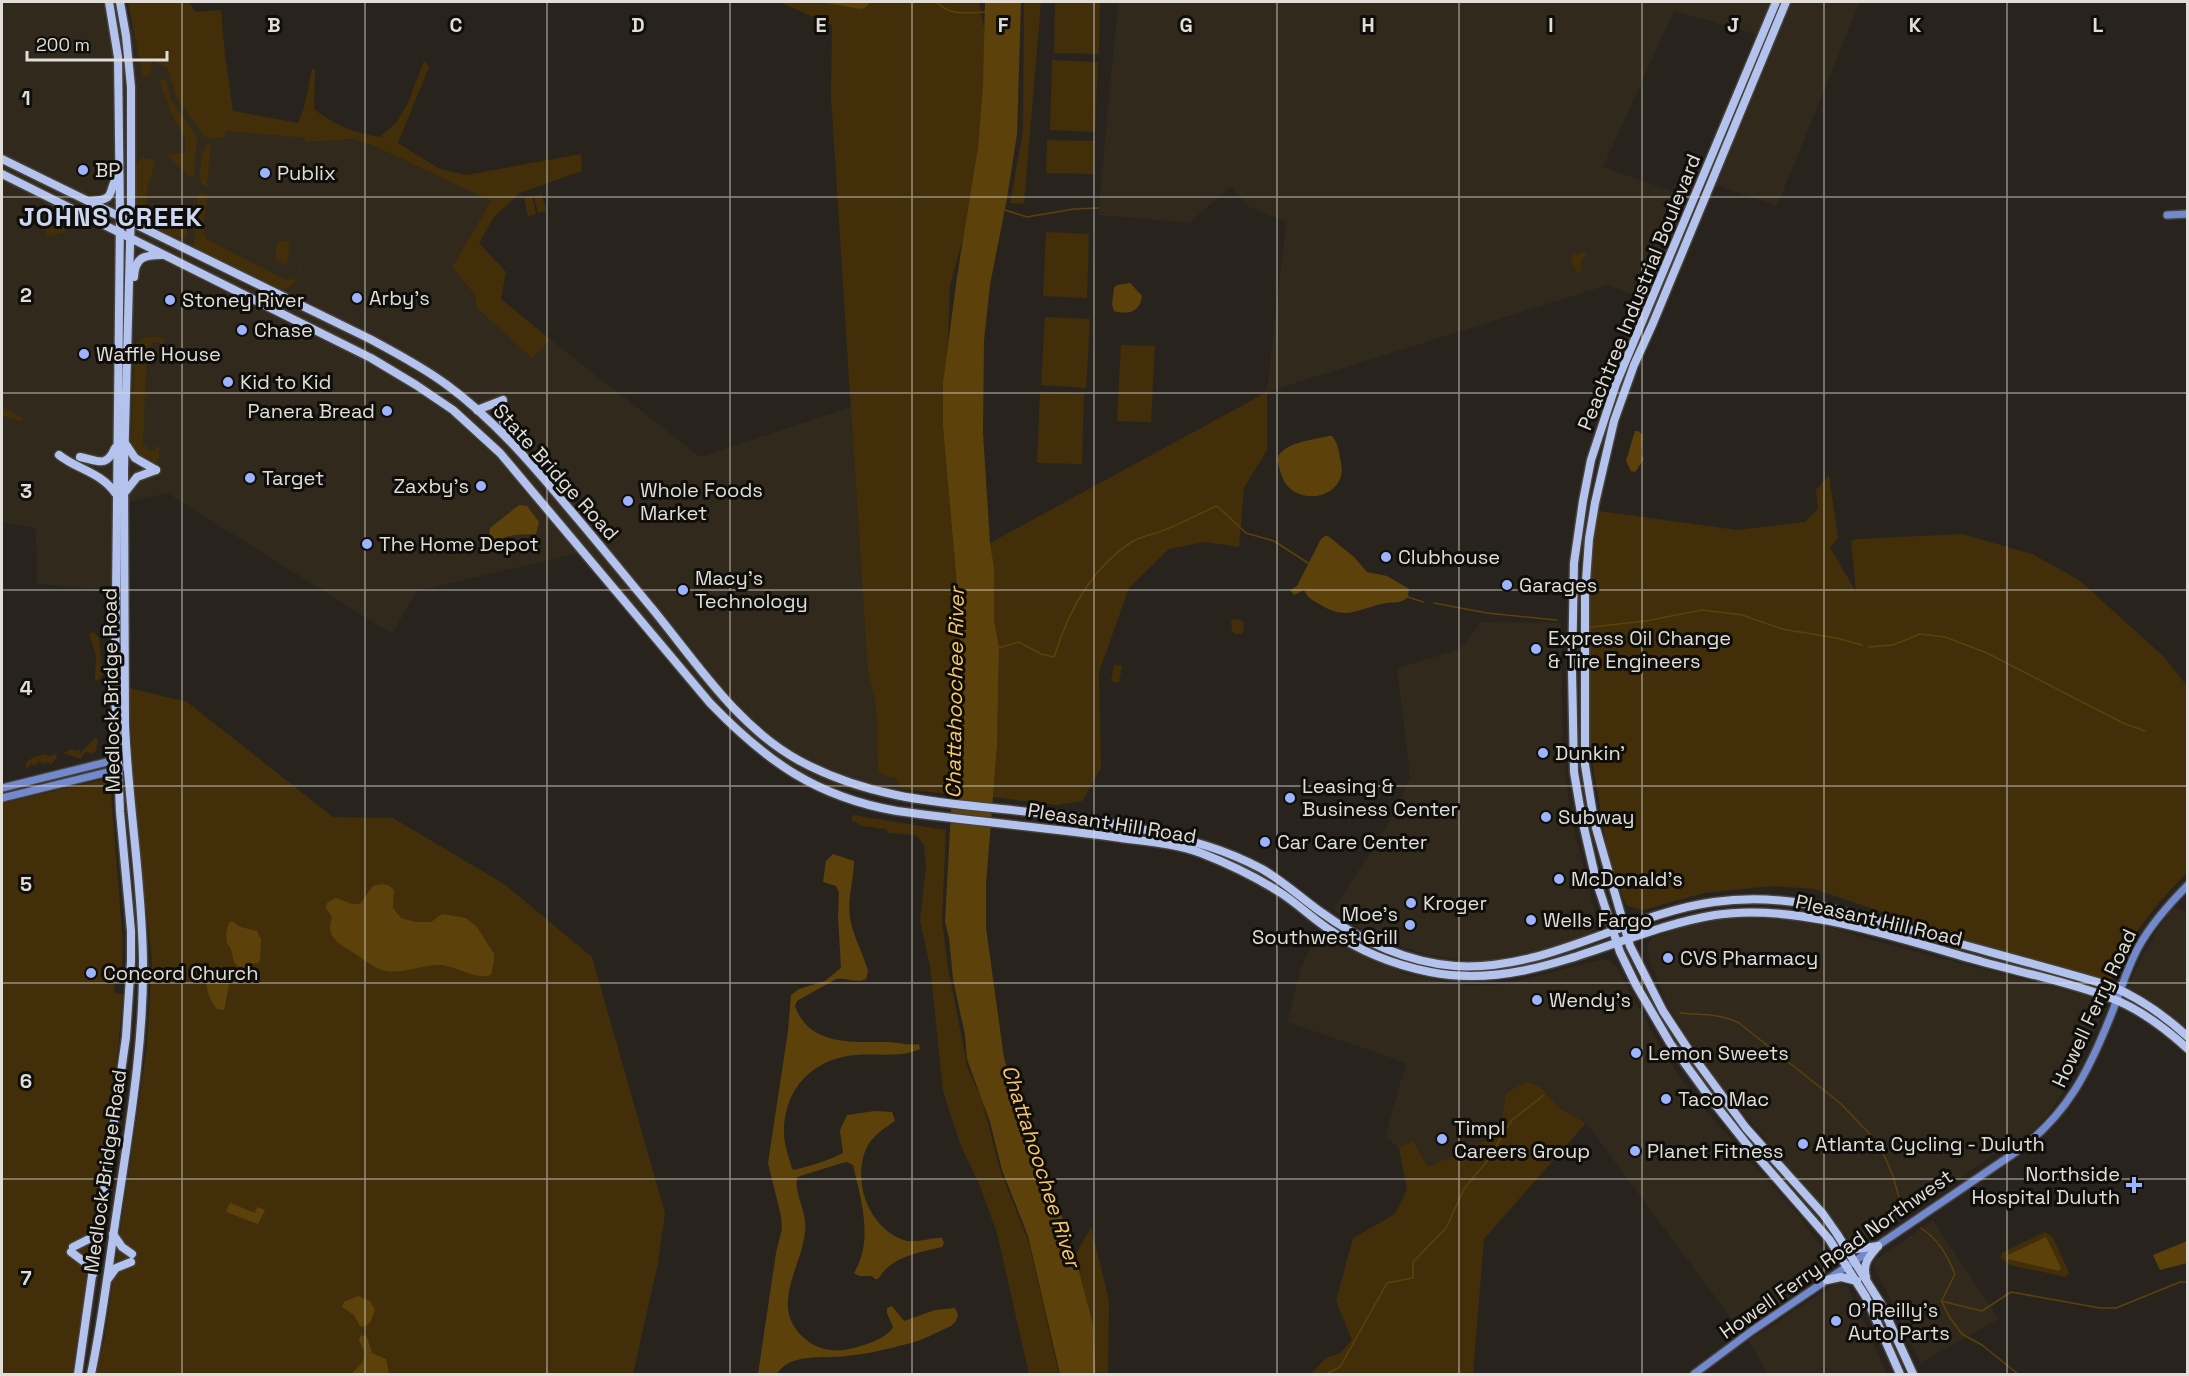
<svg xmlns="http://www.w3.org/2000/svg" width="2189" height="1376" font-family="'Space Grotesk',sans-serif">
  <rect width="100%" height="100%" fill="#28241d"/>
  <g fill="#30291c">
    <path d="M2,2H105L106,15L134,28L140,63L151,61L167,68L177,99L226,131L305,138L306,142L354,139L372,145L491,201L452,267L475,295L477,308L532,357L551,340L700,457L851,407L868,674L876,704L878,774L896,779L901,789L886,799L802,779L741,734L584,552L417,591L392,634L167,493L122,504L125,591L37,584L36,528L2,522Z"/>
    <path d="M1118,2H1860L1777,206L1708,182L1767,37L1674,11L1603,167L1685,196H1699L1661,306L1608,285L1267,392L1286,222L1249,207L1231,187L1189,223L1098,215Z"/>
    <path d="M1481,622L1561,623L1563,751L1570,814L1596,918L1592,932L1586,936L1534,954L1504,960L1471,961L1428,955L1395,945L1349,922L1334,909L1390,821L1410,778L1397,668L1460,649Z"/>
    <path d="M2176,907L2187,913V1044L2168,1026L2123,1001L2135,971L2166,914Z"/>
    <path d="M1729,918L1805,920L1886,944L2099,999L2102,1003V1013L2081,1060L2063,1092L2046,1117L2033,1130L2007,1148L2000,1150L1900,1219L1857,1244L1852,1243L1700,1061L1668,1006L1649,959L1647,945L1653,937L1680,926Z"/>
    <path d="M1320,930L1375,961L1409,975L1469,986L1506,984L1599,960H1609L1616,966L1658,1043L1677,1073L1707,1112L1801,1218L1834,1266L1741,1332L1586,1123L1559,1108L1540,1086L1506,1093L1500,1134L1428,1167L1413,1141L1399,1148L1385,1137L1406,1063L1287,1022L1302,964Z"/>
    <path d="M1933,1220L1999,1319L1920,1363L1889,1296L1873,1266L1874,1261Z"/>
    <path d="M1838,1282L1848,1286L1887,1374H1768L1748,1341Z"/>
  </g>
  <g fill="#422f09">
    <path d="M128,2H189L195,12L221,10L225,55L233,111L298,123L304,108L312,69H315L314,109C337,127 353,132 380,137L396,123L408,103L424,61L429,67L398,143L440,169L466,175L581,154L582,171L520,193L494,217L479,243L506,272L501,299L551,340L532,358L477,308L475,295L452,267L491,201L372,145L354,139L305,142V138L226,131L225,137L213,139L205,137L177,99L167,68L152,61L151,75L143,77Z"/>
    <path d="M779,2H979L985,33L990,79L970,214L950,285L947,361L967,618L955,659V744L948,794L901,789L896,779L878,774L876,704L868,674L831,97L832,25Z"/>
    <path d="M1024,2H1041L1024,204L1010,203L1023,132Z"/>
    <path d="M1055,2H1100L1099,54L1054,53Z"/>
    <path d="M1052,60L1098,62L1095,132L1050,130Z"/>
    <path d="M161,79L166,80L171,100L197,137L194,176L191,178L167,155L168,150L170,154H183L185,151V138L173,117L160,83Z"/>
    <path d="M1047,140L1095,141L1094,174L1046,173Z"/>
    <path d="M207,144L215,146L211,147L209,163L213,165L209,166L207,184L210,185L209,188L202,185C198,176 201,152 207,144Z"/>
    <path d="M142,157L151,159L155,162C151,181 140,197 152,215L157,216V220L183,224L185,220L188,225L186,238C176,241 145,224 137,215L135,166Z"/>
    <path d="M201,193L211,195L207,197L203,234H207L206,239L288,281L290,278L296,280L301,270L297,266H300L302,270C296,281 293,290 279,289L195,248L194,245L198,195Z"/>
    <path d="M542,194L546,211L538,213L534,196Z"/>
    <path d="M532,196L536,214L528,216L524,198Z"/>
    <path d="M48,218L63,226L66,232L47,237L43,219Z"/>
    <path d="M1046,232L1089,234L1087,298L1043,296Z"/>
    <path d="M278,241L290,242L287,265L275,259Z"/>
    <path d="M1584,251L1587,254L1580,262L1582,270L1579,273L1576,272L1570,257L1574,254L1577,255Z"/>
    <path d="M1045,317L1090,319L1086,388L1041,385Z"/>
    <path d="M145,337H162L165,340L163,347H160V343L152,342L151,347H147L145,394L149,395V397H145L144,419H148L144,421L143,445L147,446V450H155L156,446H159V459L156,463H151L135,456L131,444L135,347L137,342Z"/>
    <path d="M1121,345L1155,346L1151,422L1117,421Z"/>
    <path d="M1040,392L1084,393L1082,464L1037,463Z"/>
    <path d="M1267,392V450L1244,488L1239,547L1205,542L1169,549L1129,588L1099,672L1101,768L1082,801L1056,805L993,797L997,747L999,647L994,619V567L990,543Z"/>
    <path d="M2,407L22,417L23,420L19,421L2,416Z"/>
    <path d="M1829,475L1838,538L1830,547L1856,592L1851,541L1858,539L1962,534L2032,554L2079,580L2163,656L2188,687L2187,873C2155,904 2129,938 2112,979L2106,982L2012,956L1814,889L1772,886L1704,893L1643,910L1626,905L1609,860L1589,743L1587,657L1590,592L1596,513L1599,511L1737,530L1805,522L1818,509L1816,490Z"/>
    <path d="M1233,619L1241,620L1244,623L1243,634H1235L1232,630L1231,621Z"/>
    <path d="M93,632L99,638L103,674L98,681L95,679L96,655L89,634Z"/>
    <path d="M1114,665L1122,666L1119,683L1111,681Z"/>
    <path d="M129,688L187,702L333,817L393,818L504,884L592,957L665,1213L658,1263L633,1374H96L105,1336L147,1047L152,961L135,807Z"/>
    <path d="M95,738L98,740L96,751L91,754L86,751L80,759L63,753L72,749L75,751L79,749L80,753Z"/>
    <path d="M45,754L48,756L56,754L57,757L51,765L47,762L43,764L39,761L35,766L31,764L27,768L25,765L28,760H30L32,758Z"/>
    <path d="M106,779L110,782L123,943L122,970L114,984L115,993L123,994L118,1049L73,1374H2V803Z"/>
    <path d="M853,815L946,830L942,920L948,968L968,1069L981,1097L1000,1170L1029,1243L1059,1374H1029L997,1233L980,1186L961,1146L943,1091L930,966L920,921L926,867L924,845L916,835L889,833L886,829L862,826L851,820Z"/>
    <path d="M1526,1082L1540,1086L1559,1108L1586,1123L1484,1239L1473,1374H1311L1326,1358L1339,1354L1352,1340L1336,1301L1353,1238L1395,1214L1407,1189L1399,1148L1413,1141L1428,1167L1500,1134L1506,1093Z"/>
    <path d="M1091,1227L1109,1301L1108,1374H1096L1093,1324L1075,1256Z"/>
    <path d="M2045,1232L2052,1236L2068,1270L2069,1273L2066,1277L2010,1265L2001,1258L2002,1253Z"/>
  </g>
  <g fill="#5c420a">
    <path d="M821,2H870L865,8L861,9Z"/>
    <path d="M985,2H1021L1017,134L1007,198L990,285L984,340L983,433L990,543L994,567V619L999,647L997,747L986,884V928L1004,1058L1030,1140L1057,1203L1075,1256L1093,1324L1096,1374H1060L1028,1236L1002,1170L990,1122L967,1059L965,1035L953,979L949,938L945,922L960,645L957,585L943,425V383L957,277L978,148L983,85Z"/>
    <path d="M1130,283L1142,296C1140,312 1129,315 1114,311L1112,304L1114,288L1117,285Z"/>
    <path d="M1635,431H1638L1643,435L1641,454L1644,459L1635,472L1631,471L1626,461Z"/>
    <path d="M1329,436H1332C1337,442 1339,450 1340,458C1341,463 1343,471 1341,476C1334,501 1296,503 1284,481C1281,475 1279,466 1277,459C1283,442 1313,440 1329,436Z"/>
    <path d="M519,505L527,506L539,522L536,534C517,535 509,533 492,544L489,541L490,528Z"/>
    <path d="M1325,536H1328L1354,557L1367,572L1387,576L1409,589L1408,597C1400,605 1391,601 1381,604C1356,610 1346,620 1321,605C1313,601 1308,598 1304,590L1294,595L1290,590L1297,586L1321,539Z"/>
    <path d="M833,854L854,861C854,880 847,898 850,918C853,936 863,953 868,971L866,979C855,984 847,977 836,979L797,1001L795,1006C809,1046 852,1042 887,1042C898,1042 907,1046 919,1044L920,1049C901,1058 876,1053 855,1055C811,1059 782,1091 784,1136C785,1147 789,1158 792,1168L793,1170C811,1166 827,1161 843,1153L840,1130L847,1115L875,1111L892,1112L895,1121C886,1127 874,1135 868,1145C851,1177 867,1226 901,1239C915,1245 928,1237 942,1238L944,1243L942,1247C918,1253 892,1256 878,1279H875L872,1276H859L854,1273C874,1240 861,1200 853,1165L847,1162L842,1163L797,1177C794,1195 808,1213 805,1232C801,1270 766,1311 809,1342C820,1350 836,1352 849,1349C862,1346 887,1339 893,1327L887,1313V1308L892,1306L904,1321L935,1310L955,1308L958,1315L956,1321L951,1326C937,1332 922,1341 907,1344C888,1349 867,1354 847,1356C825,1359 790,1352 777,1374H758L776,1253L782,1229L781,1216L768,1163L788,1031L791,995L799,989L825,981L841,968L838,916L839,893L836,886L823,882L826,861Z"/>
    <path d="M382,884L390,886L394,890L393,908L401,918L416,922H431L442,914L466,918L477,927L494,954V961L491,975C475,980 458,967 442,965C423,964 405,974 386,971C375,969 366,961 357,955C343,945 324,940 332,917L326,908L327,903L336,898L352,904H360L373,886Z"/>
    <path d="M232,921L241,927L257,931L261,940L260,961L258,963L250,964L244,970L240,969L234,962L231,949L227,943L226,932L229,923Z"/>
    <path d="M212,967L218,974L227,976L230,980L224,1010L217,1009C208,999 203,980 208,967Z"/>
    <path d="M230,1203L255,1213L257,1207L265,1210L258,1224L226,1212Z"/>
    <path d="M2046,1237L2061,1268L2059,1271L2008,1259V1255Z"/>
    <path d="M2187,1241V1263L2160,1270L2153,1255Z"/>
    <path d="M358,1296L370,1301L375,1310L370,1323L364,1327L360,1326L354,1315L342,1307L344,1302Z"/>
    <path d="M361,1335L367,1337L372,1353L386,1359L389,1374H351L363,1362L364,1351L359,1340Z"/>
  </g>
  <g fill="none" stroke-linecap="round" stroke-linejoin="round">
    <g stroke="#5c420a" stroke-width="1.5">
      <path d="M936,2C951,16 965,13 985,12"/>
      <path d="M1005,210L1027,217L1074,209L1098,208"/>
      <path d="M1408,597L1423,602"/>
      <path d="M1434,603L1487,613L1557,620"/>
      <path d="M1591,627L1646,621L1702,610L1742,615L1782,629L1836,638L1862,645"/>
      <path d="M1869,647L1893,645L1920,634L1945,637L1987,653L2123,723L2145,731"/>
      <path d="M998,648L1019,642L1041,654L1054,657C1068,612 1092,567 1133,541C1140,537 1151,535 1159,532C1179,525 1198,514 1217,506L1246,533L1274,541L1308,563"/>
      <path d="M1680,1013C1701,1015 1719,1013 1739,1023L1840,1103L1868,1132L1885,1157L1893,1176L1903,1212"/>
      <path d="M1921,1228C1939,1240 1947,1255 1955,1274L1942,1300"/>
      <path d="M1941,1301L1982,1311L2011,1292L2100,1308H2116L2180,1282H2188"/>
      <path d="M1942,1302L1950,1318L1962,1334L1982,1345L2018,1374"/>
      <path d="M1326,1374L1340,1367L1387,1283L1413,1278V1262L1446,1228L1464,1189L1487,1161L1512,1120L1544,1095"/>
    </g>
    <defs>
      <g id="secondary">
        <path d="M2167,215L2188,214"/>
        <path d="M2,788L107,762L118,767"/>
        <path d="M2,798L108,772L118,767H126"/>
        <path d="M1694,1374L1753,1330L2013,1154C2067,1117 2090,1069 2113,1010C2121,989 2128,966 2139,946C2152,923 2169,904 2188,885"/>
      </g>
      <g id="highway">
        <path d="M1776,2L1616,384L1591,460L1583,501L1574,563L1572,670L1574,772L1582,819L1596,880L1620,952L1636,985L1670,1043L1710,1098L1749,1147L1829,1239L1866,1297L1900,1374"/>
        <path d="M1786,2L1653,323L1634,365L1614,421L1595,503L1589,539L1585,595V765L1594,821L1630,946L1663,1011L1690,1052L1746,1128L1823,1214L1837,1234L1881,1304L1913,1374"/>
        <path d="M2,159L370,339C396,353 423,367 447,385C492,418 530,462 566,505C596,540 625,576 655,612C698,665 739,728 800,761C865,796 930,802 1002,809C1070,816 1142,825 1207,846C1226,852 1245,860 1262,869C1283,881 1300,897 1318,910C1359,940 1404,962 1455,966C1546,972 1626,914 1714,902C1792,891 1855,915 1928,935C1989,952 2050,968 2111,986C2140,998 2164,1015 2188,1037"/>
        <path d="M2,174L371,358L416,385L453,410L500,453L710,703C766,761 816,797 897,811C969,821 1042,827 1114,837C1141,841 1175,843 1201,853C1229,864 1256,877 1281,893C1298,904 1313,919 1330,930C1359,951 1395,965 1430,972C1532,992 1618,931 1715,915C1797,902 1903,940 1983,962C2024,973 2068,982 2108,997C2137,1007 2165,1028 2188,1049"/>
        <path d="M91,201C119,200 106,189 119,175"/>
        <path d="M134,277C135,258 143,255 161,255"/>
        <path d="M506,409L503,421L508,438"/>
        <path d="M477,410L503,400"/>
        <path d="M125,443L135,458L156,470"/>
        <path d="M59,455C78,470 101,472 116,494"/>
        <path d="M80,457C97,460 106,469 115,448"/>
        <path d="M126,491L137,477L156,470"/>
        <path d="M113,1234L122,1247L132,1254"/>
        <path d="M1844,1244L1857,1249L1878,1246"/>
        <path d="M73,1247L91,1238L97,1226"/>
        <path d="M71,1252L87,1264L93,1274"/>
        <path d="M1866,1277C1862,1263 1870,1256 1878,1246"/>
        <path d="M108,1279L116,1268L131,1262"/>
        <path d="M1827,1280L1841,1277L1857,1281"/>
        <path d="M78,1374L126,1037L131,961V931L120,812L115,693L120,216L118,57L109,2"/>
        <path d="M91,1374C103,1318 109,1261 118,1204C130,1123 144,1041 143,960C142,881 128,803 125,724L124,468L131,208V87L126,36L120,2"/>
      </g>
    </defs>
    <use href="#secondary" stroke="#46423b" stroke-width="10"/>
    <use href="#highway" stroke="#46423b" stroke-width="11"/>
    <use href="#secondary" stroke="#7389ce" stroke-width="7"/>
    <use href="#highway" stroke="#b4c3ee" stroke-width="8"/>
  </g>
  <path fill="none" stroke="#e1ded9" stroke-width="1.5" stroke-opacity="0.55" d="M182,2V1374M365,2V1374M547,2V1374M730,2V1374M912,2V1374M1094,2V1374M1277,2V1374M1459,2V1374M1642,2V1374M1824,2V1374M2007,2V1374M2,197H2188M2,393H2188M2,590H2188M2,786H2188M2,983H2188M2,1179H2188"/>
  <g fill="#9cb4fd" stroke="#0f0e0a" stroke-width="2">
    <circle cx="83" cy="170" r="6"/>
    <circle cx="265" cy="173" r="6"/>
    <circle cx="357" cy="298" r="6"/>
    <circle cx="170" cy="300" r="6"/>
    <circle cx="242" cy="330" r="6"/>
    <circle cx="84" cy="354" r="6"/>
    <circle cx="228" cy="382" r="6"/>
    <circle cx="387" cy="411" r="6"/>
    <circle cx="250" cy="478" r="6"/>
    <circle cx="481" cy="486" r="6"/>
    <circle cx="628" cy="501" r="6"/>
    <circle cx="367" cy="544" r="6"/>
    <circle cx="1386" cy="557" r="6"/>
    <circle cx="1507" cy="585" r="6"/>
    <circle cx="683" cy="590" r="6"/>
    <circle cx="1536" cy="649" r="6"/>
    <circle cx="1543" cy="753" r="6"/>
    <circle cx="1290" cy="798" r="6"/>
    <circle cx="1546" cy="817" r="6"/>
    <circle cx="1265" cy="842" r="6"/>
    <circle cx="1559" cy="879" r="6"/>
    <circle cx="1411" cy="903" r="6"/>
    <circle cx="1531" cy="920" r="6"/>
    <circle cx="1410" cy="925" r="6"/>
    <circle cx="1668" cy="958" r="6"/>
    <circle cx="91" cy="973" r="6"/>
    <circle cx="1537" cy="1000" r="6"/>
    <circle cx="1636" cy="1053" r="6"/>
    <circle cx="1666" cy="1099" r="6"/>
    <circle cx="1442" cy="1139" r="6"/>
    <circle cx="1803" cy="1144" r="6"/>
    <circle cx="1635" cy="1151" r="6"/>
    <path d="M2131 1176h6v6h6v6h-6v6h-6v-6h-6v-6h6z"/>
    <circle cx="1836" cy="1321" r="6"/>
  </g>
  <g text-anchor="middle" stroke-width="6" stroke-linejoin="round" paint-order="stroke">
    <g font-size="20" fill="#e1ded9" stroke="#0f0e0a" text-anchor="start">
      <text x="95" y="177">BP</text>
      <text x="277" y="180">Publix</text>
      <text x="369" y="305">Arby's</text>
      <text x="182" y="307">Stoney River</text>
      <text x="254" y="337">Chase</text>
      <text x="96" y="361">Waffle House</text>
      <text x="240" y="389">Kid to Kid</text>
      <text x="375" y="418" text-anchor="end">Panera Bread</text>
      <text x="262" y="485">Target</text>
      <text x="469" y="493" text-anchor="end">Zaxby's</text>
      <text x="640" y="497">Whole Foods<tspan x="640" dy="23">Market</tspan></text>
      <text x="379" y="551">The Home Depot</text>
      <text x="1398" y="564">Clubhouse</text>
      <text x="695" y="585">Macy's<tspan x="695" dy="23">Technology</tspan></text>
      <text x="1519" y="592">Garages</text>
      <text x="1548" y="645">Express Oil Change<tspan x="1548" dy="23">&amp; Tire Engineers</tspan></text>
      <text x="1555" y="760">Dunkin'</text>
      <text x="1302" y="793">Leasing &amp;<tspan x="1302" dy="23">Business Center</tspan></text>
      <text x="1558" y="824">Subway</text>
      <text x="1277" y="849">Car Care Center</text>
      <text x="1571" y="886">McDonald's</text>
      <text x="1423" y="910">Kroger</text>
      <text x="1398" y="921" text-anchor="end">Moe's<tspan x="1398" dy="23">Southwest Grill</tspan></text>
      <text x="1543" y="927">Wells Fargo</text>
      <text x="1680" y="965">CVS Pharmacy</text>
      <text x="103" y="980">Concord Church</text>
      <text x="1549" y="1007">Wendy's</text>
      <text x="1648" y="1060">Lemon Sweets</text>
      <text x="1678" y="1106">Taco Mac</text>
      <text x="1454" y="1135">Timpl<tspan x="1454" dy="23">Careers Group</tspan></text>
      <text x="1815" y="1151">Atlanta Cycling - Duluth</text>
      <text x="1647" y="1158">Planet Fitness</text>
      <text x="2120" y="1181" text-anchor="end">Northside<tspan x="2120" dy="23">Hospital Duluth</tspan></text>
      <text x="1848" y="1317">O' Reilly's<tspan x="1848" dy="23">Auto Parts</tspan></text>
    </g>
    <g font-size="20" fill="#e1ded9" stroke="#0f0e0a">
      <text transform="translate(1639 292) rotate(-68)" y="7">Peachtree Industrial Boulevard</text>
      <text transform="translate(556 472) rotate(48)" y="7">State Bridge Road</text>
      <text transform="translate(111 690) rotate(-91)" y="7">Medlock Bridge Road</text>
      <text transform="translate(1112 823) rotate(9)" y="7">Pleasant Hill Road</text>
      <text transform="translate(1879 920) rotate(13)" y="7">Pleasant Hill Road</text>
      <text transform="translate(2094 1008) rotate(-65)" y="7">Howell Ferry Road</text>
      <text transform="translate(105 1171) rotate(-82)" y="7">Medlock Bridge Road</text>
      <text transform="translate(1836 1254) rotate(-35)" y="7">Howell Ferry Road Northwest</text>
    </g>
    <g font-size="21" font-style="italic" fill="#f9c668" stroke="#0f0e0a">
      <text transform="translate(955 693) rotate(-89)" y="7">Chattahoochee River</text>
      <text transform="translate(1041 1166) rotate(72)" y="7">Chattahoochee River</text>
    </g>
    <g font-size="26" font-weight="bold" letter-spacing="1.5" fill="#cdd7f3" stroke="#0f0e0a">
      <text x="111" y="226">JOHNS CREEK</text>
    </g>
  </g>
  <g font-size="20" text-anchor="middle" font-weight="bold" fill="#e1ded9" stroke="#0f0e0a" stroke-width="6" stroke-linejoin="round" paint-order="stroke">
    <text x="274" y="32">B</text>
    <text x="456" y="32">C</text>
    <text x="638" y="32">D</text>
    <text x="821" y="32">E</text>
    <text x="1003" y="32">F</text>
    <text x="1186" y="32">G</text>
    <text x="1368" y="32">H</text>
    <text x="1551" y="32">I</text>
    <text x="1733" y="32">J</text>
    <text x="1915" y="32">K</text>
    <text x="2098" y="32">L</text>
    <text x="26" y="105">1</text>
    <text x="26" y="302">2</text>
    <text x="26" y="498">3</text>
    <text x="26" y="695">4</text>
    <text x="26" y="891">5</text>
    <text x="26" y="1088">6</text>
    <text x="26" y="1285">7</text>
  </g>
  <rect width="2189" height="1376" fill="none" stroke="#e1ded9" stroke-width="6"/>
  <path d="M27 51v9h140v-9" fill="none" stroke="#e1ded9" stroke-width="3"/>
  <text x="36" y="51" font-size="18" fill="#e1ded9" stroke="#0f0e0a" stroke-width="4.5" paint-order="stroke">200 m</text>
</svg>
